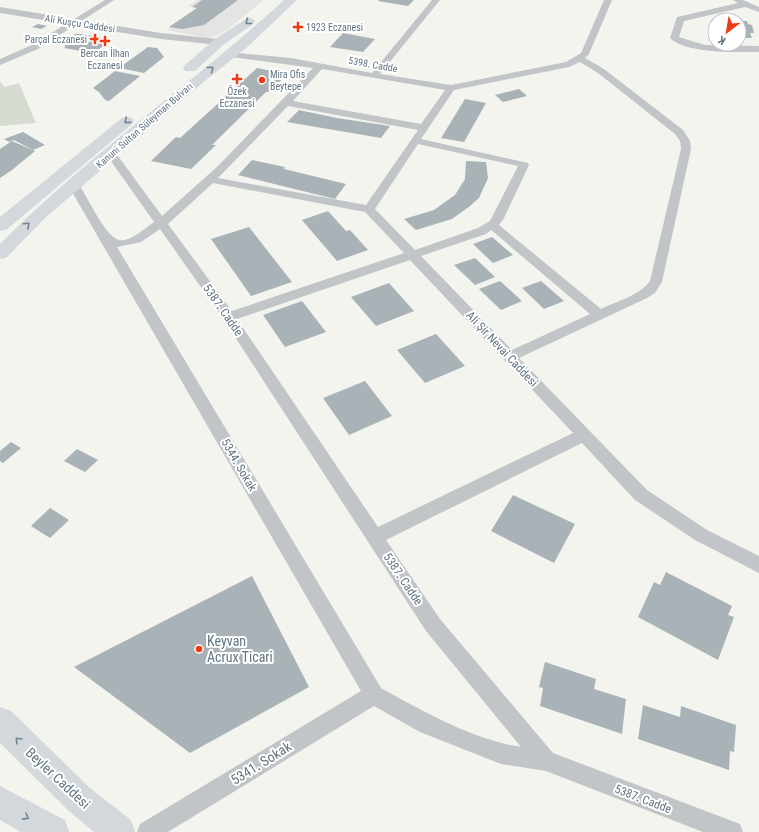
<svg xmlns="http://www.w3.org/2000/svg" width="759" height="832" font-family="'Roboto Condensed',sans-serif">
  <rect width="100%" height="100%" fill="#f4f4ef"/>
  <path fill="#e4e5e3" d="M197,0H264L227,30L217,36L207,38L166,30L197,8L188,6Z"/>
  <path fill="#d5dbd0" d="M0,81L4,87L19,83L36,123L0,126Z"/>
  <g fill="#a9b2b7">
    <path d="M202,0H238L204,25L182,29L169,27L197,8L192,7Z"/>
    <path d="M379,0H414L408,6L378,1Z"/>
    <path d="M739,21H747L748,24L752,25L754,33H750L752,38H739Z"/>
    <path d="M38,24L47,26L41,29L32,27Z"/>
    <path d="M343,33L375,39L363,52L330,47Z"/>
    <path d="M75,34H80L108,38L106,40L111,41L93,53L64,48L66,46L60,44Z"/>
    <path d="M148,47L157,48L164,57L144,73L119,68Z"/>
    <path d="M257,68L288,74L268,92H266L212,145H216L191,169L151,161L176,137L180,138Z"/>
    <path d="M115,71L140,76L109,101L105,100L99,92L93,88Z"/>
    <path d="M519,89L527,96L503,102L495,95Z"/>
    <path d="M465,99L486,103L464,142L441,138Z"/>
    <path d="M299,110L337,118L390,126L381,138L287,122Z"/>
    <path d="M23,132L45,145L33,150L14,140L9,142L4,139Z"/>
    <path d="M12,141L35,151L12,170L0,178V149Z"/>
    <path d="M252,160L285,167L284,169L346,184L335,199L238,175Z"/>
    <path d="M466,161L486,162L488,178L479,198L470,206L452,219L416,230L404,219L434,210L455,195L465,179Z"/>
    <path d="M328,211L346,231L350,230L368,250L337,261L302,220Z"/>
    <path d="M249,227L292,282L251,296L211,239Z"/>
    <path d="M492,237L513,255L493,263L473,244Z"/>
    <path d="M475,258L495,277L475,285L454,265Z"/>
    <path d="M500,281L522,301L501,310L479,289Z"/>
    <path d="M541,281L564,301L544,309L522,288Z"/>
    <path d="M389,283L414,311L376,326L351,297Z"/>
    <path d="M302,301L326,332L285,347L263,315Z"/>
    <path d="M436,334L465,366L425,383L397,350Z"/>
    <path d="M365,381L392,416L349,435L323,398Z"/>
    <path d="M11,442L21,448L3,463L0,461V451Z"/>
    <path d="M77,449L98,460L85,472L64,461Z"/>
    <path d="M513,495L575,524L554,563L491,531Z"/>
    <path d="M50,508L69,520L50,538L31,526Z"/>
    <path d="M666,572L732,606L728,615L734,617L718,660L638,617L654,582L660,585Z"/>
    <path d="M252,576L309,687L190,753L74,667Z"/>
    <path d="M545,662L596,679L594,689L626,699L622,734L540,706L543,688L539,687Z"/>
    <path d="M643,705L680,717L681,706L736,725L734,752L730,751L729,770L638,739Z"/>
  </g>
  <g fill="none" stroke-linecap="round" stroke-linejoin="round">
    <g fill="#c1c5c8" fill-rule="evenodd">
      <path d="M105,0H114L38,49L0,65V59L32,45Z"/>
      <path d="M432,0H440L380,74L451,85L566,62L581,53L604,0H612L589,54L585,58L604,69L683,130L690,141L691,149L662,282L655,293L647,298L519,358L647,490L707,530L759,556V573L695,540L635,500L582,443L386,540L440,619L553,753L740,824L743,832H703L546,771L501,764L420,732L374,706L168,832H137L140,824L361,691L68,185L74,182L78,183C86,194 105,237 119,240C131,242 145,228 154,222L106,154L107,152H115L162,216L218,166L313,68L231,57L227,54L228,52L291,58L372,73ZM580,62L598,73L675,134L680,141L681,149L650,281C639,296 617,301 601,309L499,225L504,218L529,165L528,163L421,139L454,90L569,67ZM322,69L445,90L421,124L293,101ZM288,106L418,130L366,205L218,178ZM418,144L518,166L490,221L478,228L415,250L375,209ZM213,183L365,212L404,253L232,311L168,224ZM160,229L224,320L426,631L521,747C471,739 425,712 381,688L117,247L141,242ZM491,230L590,314L512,350L421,256L486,234ZM410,260L573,433L378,527L237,319Z"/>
      <path d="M733,0H743L759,7V12L745,7L684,21L679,37L705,45L759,46V52C737,52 686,54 670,38L677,17L738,3Z"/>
    </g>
    <path fill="#c1c5c8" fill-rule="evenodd" d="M0,7L161,33L219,39L224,42L219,45L161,39L0,13Z"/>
    <g fill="#d2d8dc" fill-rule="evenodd">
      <path d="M0,707L11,711L91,789L131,820L135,832H94L69,811L0,743Z"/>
      <path d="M0,786L65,820L69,832H21L0,820Z"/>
    </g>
    <g fill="#d2d8dc" fill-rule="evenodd">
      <path d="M284,0H297L245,49L206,80L45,218L6,258L0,259V244C88,155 192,84 284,0Z"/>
      <path d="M249,17L255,21L253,24L223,45L195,71H185L183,68L185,65L215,39Z"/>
      <path d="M127,117L132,118L134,121L132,124L6,230L0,231V217L122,118Z"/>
    </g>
  </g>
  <defs><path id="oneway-chevron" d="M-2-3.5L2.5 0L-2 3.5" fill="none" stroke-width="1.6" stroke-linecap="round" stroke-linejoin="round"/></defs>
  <g stroke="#728490">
    <use href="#oneway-chevron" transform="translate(248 22) rotate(141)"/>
    <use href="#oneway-chevron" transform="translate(211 69) rotate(-37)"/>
    <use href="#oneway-chevron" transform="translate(127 121) rotate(140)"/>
    <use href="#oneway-chevron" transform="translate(27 225) rotate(-43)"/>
    <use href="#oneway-chevron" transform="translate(18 740) rotate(-135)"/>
    <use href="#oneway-chevron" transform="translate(26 817) rotate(29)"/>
  </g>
  <g fill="#ef3b14" stroke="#fff" stroke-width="1.5">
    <path d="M296 21h4v4h4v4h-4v4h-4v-4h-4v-4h4z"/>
    <path d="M93 33h4v4h4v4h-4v4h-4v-4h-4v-4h4z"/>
    <path d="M103 35h4v4h4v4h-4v4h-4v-4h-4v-4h4z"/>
    <path d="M235 73h4v4h4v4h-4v4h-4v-4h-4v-4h4z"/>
    <circle cx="262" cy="80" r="4"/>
    <circle cx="199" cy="649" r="4"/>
  </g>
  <g text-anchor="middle" stroke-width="4" stroke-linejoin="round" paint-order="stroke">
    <g font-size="10" fill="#617583" stroke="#fff">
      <text transform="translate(80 23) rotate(9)" y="4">Ali Kuşçu Caddesi</text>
      <text transform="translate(373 64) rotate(10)" y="4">5398. Cadde</text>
      <text transform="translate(144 125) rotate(-41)" y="4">Kanuni Sultan Süleyman Bulvarı</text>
    </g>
    <g font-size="10" fill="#617583" stroke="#fff" text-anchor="start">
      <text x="306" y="31">1923 Eczanesi</text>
      <text x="87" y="43" text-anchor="end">Parçal Eczanesi</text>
      <text x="105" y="57" text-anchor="middle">Bercan İlhan<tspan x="105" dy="12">Eczanesi</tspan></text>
      <text x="270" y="78">Mira Ofis<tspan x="270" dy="12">Beytepe</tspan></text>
      <text x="237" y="95" text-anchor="middle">Özek<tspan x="237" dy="12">Eczanesi</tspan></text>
    </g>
    <g font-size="12" fill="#617583" stroke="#fff">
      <text transform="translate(223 310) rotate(55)" y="4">5387. Cadde</text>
      <text transform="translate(502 349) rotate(47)" y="4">Ali Şir Nevai Caddesi</text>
      <text transform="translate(239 465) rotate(60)" y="4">5344. Sokak</text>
      <text transform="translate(403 579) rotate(56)" y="4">5387. Cadde</text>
      <text transform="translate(643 799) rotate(21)" y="4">5387. Cadde</text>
    </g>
    <g font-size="14" fill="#617583" stroke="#fff" text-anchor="start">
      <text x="207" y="646">Keyvan<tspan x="207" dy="16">Acrux Ticari</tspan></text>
    </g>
    <g font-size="14" fill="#617583" stroke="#fff">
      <text transform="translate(261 763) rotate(-32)" y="5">5341. Sokak</text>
      <text transform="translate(58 778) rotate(43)" y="5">Beyler Caddesi</text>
    </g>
  </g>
  <g transform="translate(727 32) rotate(211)"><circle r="19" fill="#ffffff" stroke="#c0c8cd"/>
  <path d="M0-3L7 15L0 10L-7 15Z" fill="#ef3b14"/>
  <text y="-6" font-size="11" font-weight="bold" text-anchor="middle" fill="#617583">K</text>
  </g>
</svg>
